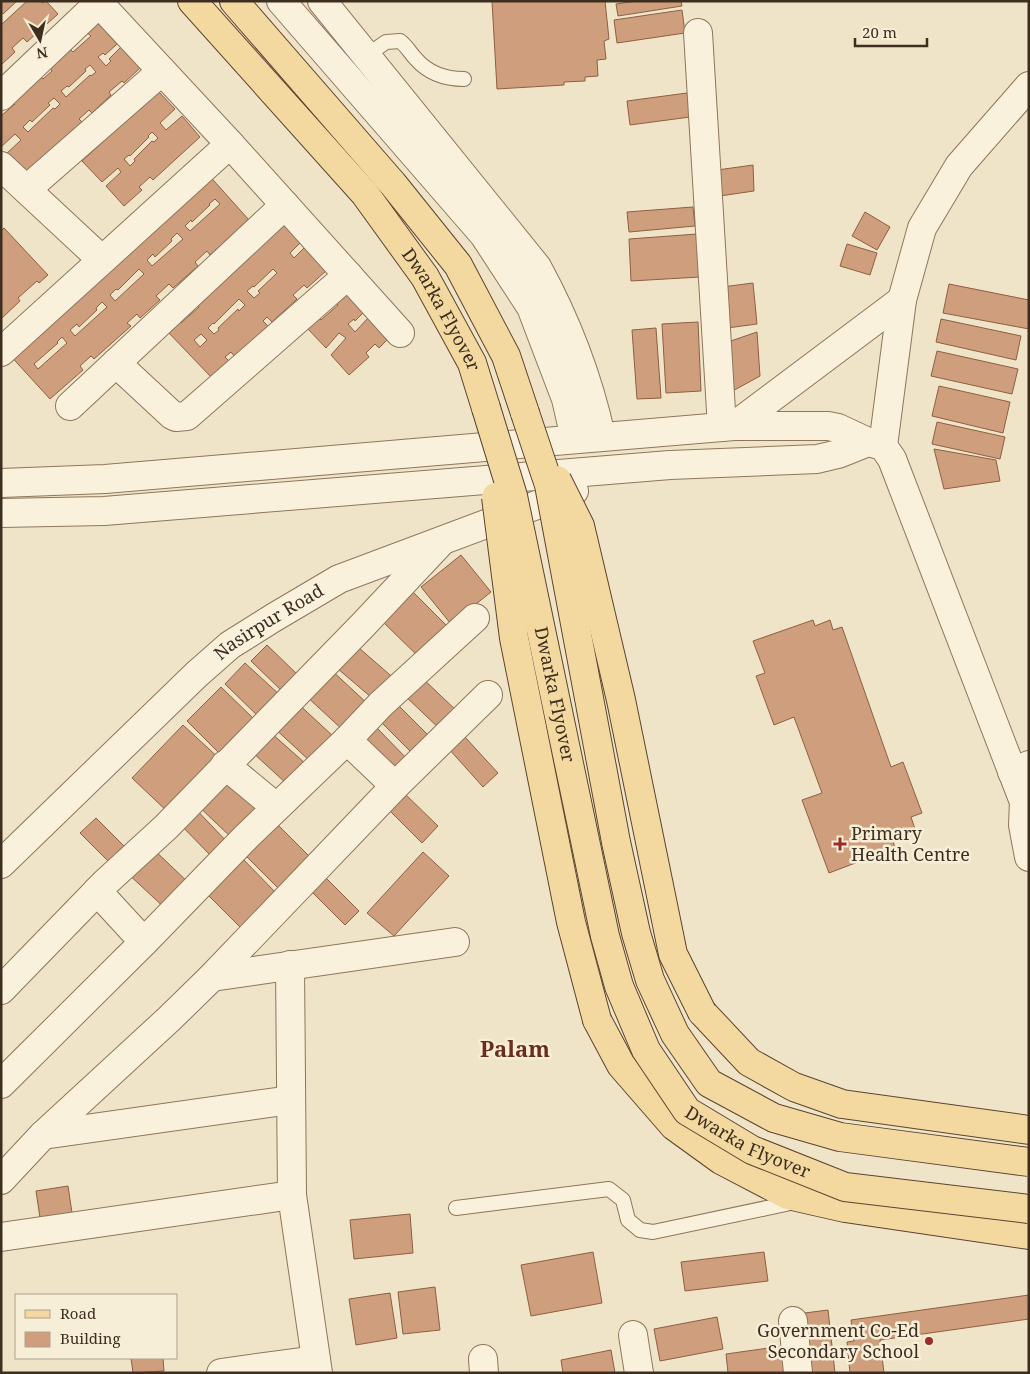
<svg xmlns="http://www.w3.org/2000/svg" width="1030" height="1374" font-family="'Noto Serif',serif">
  <rect width="100%" height="100%" fill="#f0e4c8"/>
  <g fill="#cf9f7d" stroke="#8d5f41" fill-rule="evenodd">
    <path d="M1,1H17L3,14L1,13Z"/>
    <path d="M27,1H41L42,3L46,1L58,14L27,42L23,38L12,48L15,52L1,65V25Z"/>
    <path d="M492,1H605L609,39L604,41L606,59L597,60L598,76L585,77V81L564,82V85L497,89Z"/>
    <path d="M636,1H681L682,6L618,16L616,4Z"/>
    <path d="M682,10L685,33L617,43L614,20Z"/>
    <path d="M97,22L117,44L105,55L103,53L98,57L106,66L111,61L109,59L121,47L140,68L124,83L122,81L109,92L111,95L92,113L89,110L79,119L82,122L24,175L5,155L21,140L15,134L1,147V116L15,104L12,101L39,76L43,79L52,71L49,67L69,48L73,52L91,36L86,32ZM90,65L96,72L91,76L90,75L66,97L61,91L67,86L69,87L86,71L85,69ZM54,98L60,104L55,109L53,108L28,132L23,127L30,120L32,122L50,105L48,103Z"/>
    <path d="M158,91L175,109L160,123L166,130L182,116L200,137L153,180L150,177L139,187L142,190L124,206L106,186L121,172L118,168L102,182L82,161ZM152,132L158,138L154,142L152,141L134,159L135,161L130,166L124,159L129,155L130,156L149,137L148,136Z"/>
    <path d="M687,93L690,117L630,125L627,101Z"/>
    <path d="M753,165L754,191L713,197L710,171Z"/>
    <path d="M206,172L249,220L210,255L207,251L195,262L198,266L173,288L169,284L156,296L160,300L140,318L137,314L127,323L131,326L94,359L91,356L80,366L83,370L50,399L7,352ZM215,199L220,204L190,231L185,226L191,220L192,222L210,205L209,204ZM177,233L183,239L152,266L147,260L153,254L155,257L172,241L171,239ZM139,269L144,274L115,301L110,295L116,289L118,290ZM102,302L107,307L75,336L70,330L77,324L79,327L97,310L96,308ZM62,337L67,343L38,369L34,364L58,343L57,342Z"/>
    <path d="M693,207L695,226L629,232L627,212Z"/>
    <path d="M865,212L890,227L877,250L852,236Z"/>
    <path d="M281,222L301,242L290,253L294,258L305,247L327,270L307,288L304,285L293,295L297,299L272,322L267,317L263,321L268,326L235,357L231,352L225,357L230,362L212,378L167,331L178,320L181,323L199,307L196,303L216,284L219,286L235,271L233,268L260,242L263,245L274,235L271,232ZM273,269L277,273L258,291L260,293L254,298L247,291L253,286L254,287ZM239,299L245,305L239,311L238,309L218,328L219,330L214,334L208,328L213,323L214,324ZM201,334L207,340L200,347L194,340Z"/>
    <path d="M4,228L48,275L39,283L37,281L18,298L20,301L1,319V231Z"/>
    <path d="M697,234L700,277L631,281L629,239Z"/>
    <path d="M847,244L877,253L870,275L840,266Z"/>
    <path d="M753,283L757,324L727,328L722,287Z"/>
    <path d="M949,284L1029,300V329L943,313Z"/>
    <path d="M346,292L365,311L355,321L354,319L348,324L355,332L369,317L389,338L379,348L375,344L366,353L369,357L349,375L331,355L346,338L339,333L326,348L307,328L319,317L321,320L338,305L336,302Z"/>
    <path d="M941,319L1021,336L1016,360L936,342Z"/>
    <path d="M698,322L701,391L666,393L662,324Z"/>
    <path d="M656,328L661,398L637,399L632,330Z"/>
    <path d="M757,332L760,376L729,393L722,344Z"/>
    <path d="M937,351L1018,369L1012,394L931,376Z"/>
    <path d="M939,386L1010,402L1003,433L932,416Z"/>
    <path d="M937,422L1005,437L1000,459L932,444Z"/>
    <path d="M934,449L996,460L1000,481L944,489Z"/>
    <path d="M461,555L491,592L451,624L421,587Z"/>
    <path d="M412,591L452,631L423,661L382,621Z"/>
    <path d="M813,620L815,626L830,620L833,630L842,627L891,767L903,762L922,813L911,817L915,829L892,838L895,848L829,873L802,800L822,793L794,717L774,725L756,676L765,673L753,641Z"/>
    <path d="M351,641L397,681L378,703L331,663Z"/>
    <path d="M267,645L299,676L283,692L251,661Z"/>
    <path d="M245,663L282,697L261,719L225,684Z"/>
    <path d="M329,668L369,705L344,731L305,695Z"/>
    <path d="M420,676L460,714L443,732L403,694Z"/>
    <path d="M221,687L256,721L222,756L187,721Z"/>
    <path d="M294,700L334,737L311,762L271,725Z"/>
    <path d="M397,704L433,740L416,757L380,721Z"/>
    <path d="M183,725L222,761L171,815L132,778Z"/>
    <path d="M375,726L412,764L394,781L357,744Z"/>
    <path d="M270,732L306,764L287,784L252,752Z"/>
    <path d="M464,736L498,773L483,787L449,749Z"/>
    <path d="M224,771L263,808L233,839L194,802Z"/>
    <path d="M404,793L438,826L422,843L388,809Z"/>
    <path d="M190,803L229,844L213,858L174,818Z"/>
    <path d="M96,818L132,854L116,869L80,833Z"/>
    <path d="M275,822L312,859L280,890L243,853Z"/>
    <path d="M149,845L192,886L168,911L125,871Z"/>
    <path d="M423,852L449,876L394,936L367,913Z"/>
    <path d="M239,855L278,895L242,929L203,890Z"/>
    <path d="M322,874L359,911L345,925L308,888Z"/>
    <path d="M68,1186L74,1226L42,1231L36,1191Z"/>
    <path d="M410,1214L413,1253L354,1259L350,1220Z"/>
    <path d="M593,1252L602,1303L531,1316L521,1265Z"/>
    <path d="M764,1252L768,1281L685,1291L681,1262Z"/>
    <path d="M435,1287L440,1330L403,1334L398,1292Z"/>
    <path d="M390,1293L397,1338L356,1345L349,1299Z"/>
    <path d="M1029,1295V1319L880,1340L884,1373H850L847,1342L854,1341L851,1320Z"/>
    <path d="M828,1310L835,1373H804L797,1314Z"/>
    <path d="M717,1317L723,1349L660,1361L654,1329Z"/>
    <path d="M790,1345L793,1373H728L726,1354Z"/>
    <path d="M611,1350L615,1373H563L561,1360Z"/>
    <path d="M131,1358H163L164,1371L133,1373Z"/>
  </g>
  <g fill="none" stroke-linecap="round" stroke-linejoin="round">
    <defs>
      <g id="service">
        <path d="M366,56L386,42L400,41C407,46 410,53 416,59C429,74 445,79 464,79"/>
        <path d="M456,1208L609,1189L623,1200L628,1220L640,1230L653,1232L795,1202"/>
      </g>
      <g id="minor">
        <path d="M97,1L230,144L400,333"/>
        <path d="M698,33L722,427"/>
        <path d="M1,96L99,3"/>
        <path d="M1,166L102,260"/>
        <path d="M27,189L162,71"/>
        <path d="M1,352L230,144"/>
        <path d="M116,363L172,415L176,417L187,416L348,275"/>
        <path d="M70,406L285,205"/>
        <path d="M347,740L395,786"/>
        <path d="M225,765L276,807"/>
        <path d="M1012,772L1029,765"/>
        <path d="M97,891L144,942"/>
        <path d="M290,965L292,1195L318,1373"/>
        <path d="M212,977L455,942"/>
        <path d="M1,990L106,882L166,827L363,625L441,542"/>
        <path d="M1,1084L144,942L246,837L347,740L381,704L475,618"/>
        <path d="M43,1135L291,1100"/>
        <path d="M1,1180L43,1135L169,1019L212,977L395,786L488,695"/>
        <path d="M1,1237L292,1195"/>
        <path d="M793,1321L798,1373"/>
        <path d="M633,1335L639,1373"/>
        <path d="M483,1359L484,1373"/>
        <path d="M221,1373L316,1360"/>
      </g>
      <g id="tertiary">
        <path d="M281,1L484,235L531,307L566,399L575,438"/>
        <path d="M322,1L537,267C566,320 588,377 601,436"/>
        <path d="M734,426L902,300"/>
        <path d="M883,446L902,300L922,228L959,166L1029,86"/>
        <path d="M1,483L105,479L734,426H828L838,428L868,442L883,446L892,459L1024,802L1023,825L1029,857"/>
        <path d="M1,513L104,511L670,465L817,459L838,454L868,442"/>
        <path id="s1" d="M1,864L197,674L230,645L273,618L339,579L574,491"/>
      </g>
      <g id="primary">
        <path id="s2" d="M192,1L365,194L425,277L472,363L486,408"/>
        <path d="M234,1L393,184L458,265L506,356L525,413"/>
        <path d="M702,1012L749,1062L794,1087L842,1104L1029,1130"/>
        <path d="M597,1020L621,1065L674,1126L721,1160L788,1195L845,1208L1029,1235"/>
      </g>
    </defs>
    <use href="#service" stroke="#8d765c" stroke-width="16"/>
    <use href="#minor" stroke="#8d765c" stroke-width="30"/>
    <use href="#tertiary" stroke="#8d765c" stroke-width="30"/>
    <use href="#primary" stroke="#5b4430" stroke-width="30"/>
    <use href="#service" stroke="#faf1dc" stroke-width="14"/>
    <use href="#minor" stroke="#faf1dc" stroke-width="28"/>
    <use href="#tertiary" stroke="#faf1dc" stroke-width="28"/>
    <use href="#primary" stroke="#f3d9a0" stroke-width="28"/>
    <defs>
      <g id="primary-bridge">
        <path id="s3" d="M486,408L513,496L605,936L619,986L646,1050L687,1111L752,1150L845,1187L1029,1209"/>
        <path d="M525,413L549,485L616,842L636,933L650,980L675,1034L709,1083L774,1118L840,1137L1029,1162"/>
        <path d="M557,480L580,526L621,700L673,954L702,1012"/>
        <path d="M496,497L514,638L571,922L597,1020"/>
      </g>
    </defs>
    <use href="#primary-bridge" stroke="#5b4430" stroke-width="30" stroke-linecap="butt"/>
    <use href="#primary-bridge" stroke="#f3d9a0" stroke-width="28"/>
  </g>
  <g fill="#9e2a2b" stroke="#f7eed8" stroke-width="2">
    <path d="M837.5 836.5h5v5h5v5h-5v5h-5v-5h-5v-5h5z"/>
    <circle cx="929" cy="1341" r="5"/>
  </g>
  <g text-anchor="middle" stroke-width="5" stroke-linejoin="round" paint-order="stroke">
    <g font-size="18" fill="#3d2e20" stroke="#f7eed8">
      <text dy="6" stroke="none"><textPath href="#s2" startOffset="398">Dwarka Flyover</textPath></text>
      <text dy="6" stroke="none"><textPath href="#s1" startOffset="362">Nasirpur Road</textPath></text>
      <text dy="6" stroke="none"><textPath href="#s3" startOffset="295">Dwarka Flyover</textPath></text>
      <text dy="6" stroke="none"><textPath href="#s3" startOffset="805">Dwarka Flyover</textPath></text>
    </g>
    <g font-size="18" fill="#3d2e20" stroke="#f7eed8" text-anchor="start">
      <text x="851" y="840">Primary<tspan x="851" dy="21">Health Centre</tspan></text>
      <text x="919" y="1337" text-anchor="end">Government Co-Ed<tspan x="919" dy="21">Secondary School</tspan></text>
    </g>
    <g font-size="22" font-weight="bold" fill="#6b2e1e" stroke="#f7eed8">
      <text x="515" y="1057">Palam</text>
    </g>
  </g>
  <rect width="1030" height="1374" fill="none" stroke="#3d2e20" stroke-width="5"/>
  <rect x="15" y="1294" width="162" height="65" fill="#f7eed8" stroke="#ada18e"/>
  <rect x="25" y="1310" width="25" height="8" fill="#f3d9a0" stroke="#ada18e"/>
  <text x="60" y="1319" font-size="15" fill="#3d2e20">Road</text>
  <rect x="25" y="1332" width="25" height="15" fill="#cf9f7d" stroke="#ada18e"/>
  <text x="60" y="1344" font-size="15" fill="#3d2e20">Building</text>
  <g transform="translate(40 40) rotate(171)" stroke="#f7eed8" stroke-width="4" paint-order="stroke">
  <path d="M0-4L9 19L0 12L-9 19Z" fill="#3d2e20"/>
  <text y="-8" font-size="14" font-weight="bold" text-anchor="middle" fill="#3d2e20">N</text>
  </g>
  <path d="M855 38v8h72v-8" fill="none" stroke="#3d2e20" stroke-width="2.5"/>
  <text x="862" y="38" font-size="15" fill="#3d2e20" stroke="#f7eed8" stroke-width="4" paint-order="stroke">20 m</text>
</svg>
